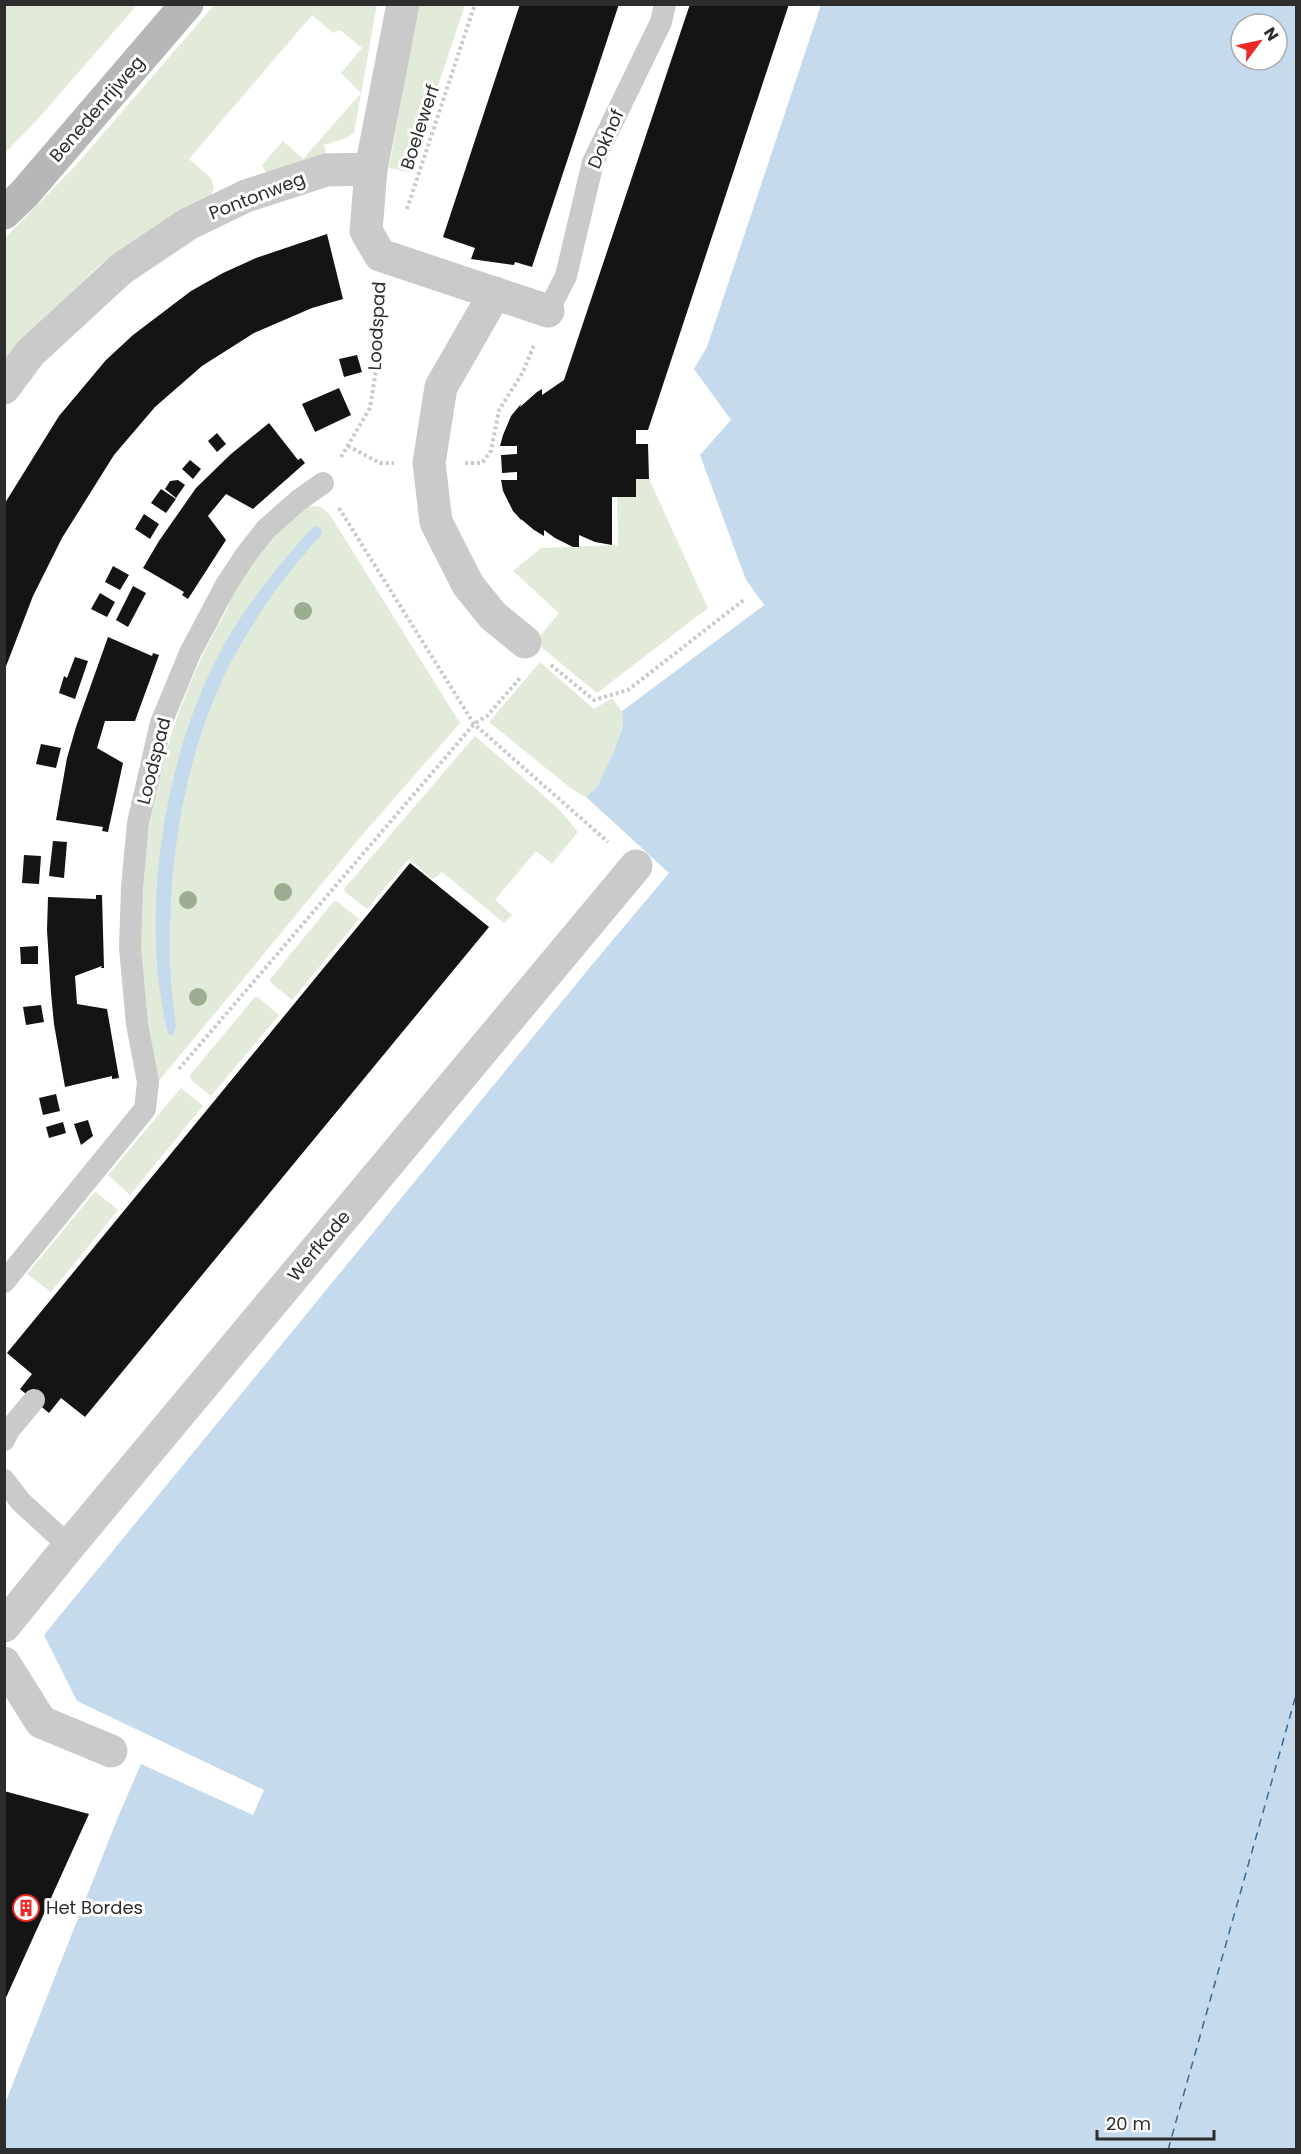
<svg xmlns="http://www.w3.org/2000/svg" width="1301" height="2154" font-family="Poppins,sans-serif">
  <rect width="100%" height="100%" fill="#fff"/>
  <g fill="#e2ebda">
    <path d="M5,4L137,5L37,120L5,153Z"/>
    <path d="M214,5H377L354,133L346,138L324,145L327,156L266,173L262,165L283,141L303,159L361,93L341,73L362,48L340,30L333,33L312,15L189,159L211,178L214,187L211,196L144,234L101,264L34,328L5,367V238L77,164Z"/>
    <path d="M418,5H465L409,172L389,168Z"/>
    <path d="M636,479H649L708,608L597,693L535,642L559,613L513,571L541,548L618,545L617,497H636Z"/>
    <path d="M313,506L321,507L330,515L460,723L363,834L158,1082C151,1045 144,1008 142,970C134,844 164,718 227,609C231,602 230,594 233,587C239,575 250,560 258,549C272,534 290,521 306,507Z"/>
    <path d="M540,662L594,709L612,698L622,711L623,726L614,751L597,787L586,797L573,790L489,722Z"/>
    <path d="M475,736L560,810L578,832L552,864L536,851L495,900L512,915L504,923L442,872L433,879L409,859L367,909L345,892L344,889Z"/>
    <path d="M334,901L338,902L359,919L292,1000L270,982V979Z"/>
    <path d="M258,997L279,1015L211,1096L191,1080L190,1075L254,998Z"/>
    <path d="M181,1088L203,1106L130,1195L108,1175Z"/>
    <path d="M96,1192L118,1210L51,1292L27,1274L94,1193Z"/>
  </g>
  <g fill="#c5daec" fill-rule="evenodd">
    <path d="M821,5H1296V2149L5,2150L4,2106L118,1817L141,1764L253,1815L264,1790L77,1701L44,1635L591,966L669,873L586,797L597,787L614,751L623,726L622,711L764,605L746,580L700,455L731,420L694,369L707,347ZM1241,24H1277V60H1241Z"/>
    <path d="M314,526L320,528L322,531L321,535C293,566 268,598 247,634C188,730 168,848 170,959C170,981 174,1004 176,1027L172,1036L168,1034C137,910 166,735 235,626C258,590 285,558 314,526Z"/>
  </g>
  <path fill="#fff" d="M746,580L764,605L622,711L620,709L760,604L743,582Z"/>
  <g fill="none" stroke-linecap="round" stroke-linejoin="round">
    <path stroke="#396891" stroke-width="1.5" stroke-dasharray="8 6" stroke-linecap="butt" d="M1168,2150L1296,1695"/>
  </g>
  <g fill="#141414">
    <path d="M520,4H619L532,267L515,262L514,265L471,259L475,248L443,237Z"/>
    <path d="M690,4H789L648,430H636V444H648L649,479H636V497H612V545L595,542L579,535V547H573L555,538L544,530V536L534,530L521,519L522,521L513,511L503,491L501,480H517V472L502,473L501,455L517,454V446H500L503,435L511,416L521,404L520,407L537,392L542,389V395L564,380Z"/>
    <path d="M327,234L343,299L312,308L254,333L202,366L155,407L114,455L62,538L33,596L5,669V503L59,416L106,360L133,335L191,291L223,273L256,258Z"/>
    <path d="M357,355L362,372L344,377L339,359Z"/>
    <path d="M339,388L351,415L315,432L302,404Z"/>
    <path d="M269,423L298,460L301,458L305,463L253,509L226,494L208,516L226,540L188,599L182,595L184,592L143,568L159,541L196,488L231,454Z"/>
    <path d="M217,433L226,444L217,452L208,441Z"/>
    <path d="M190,460L201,469L193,479L182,469Z"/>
    <path d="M178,480L185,485L176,498L165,489L170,481Z"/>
    <path d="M161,489L176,499L166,513L151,503Z"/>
    <path d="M144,514L159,524L150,539L135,529Z"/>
    <path d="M113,566L129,575L120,590L105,582Z"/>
    <path d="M133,586L146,593L128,627L116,620Z"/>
    <path d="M100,593L115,602L107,617L91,609Z"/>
    <path d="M108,637L152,656L153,653L159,655L135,721H105L97,748L123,763L108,832L102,831L103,827L56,820L67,758L76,727Z"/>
    <path d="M75,657L88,661L75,699L59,693L64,676L67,678Z"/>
    <path d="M41,744L61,748L56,768L36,764Z"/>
    <path d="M53,841L67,842L64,878L49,876Z"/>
    <path d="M24,855L41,856L39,884L22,883Z"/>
    <path d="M410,863L489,927L85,1417L61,1398L49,1413L20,1389L32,1374L7,1353Z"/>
    <path d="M96,895H102L104,968H101L102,966L75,976L77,1004L107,1009L119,1078L112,1079V1076L65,1087L54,1024L51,993L47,930L48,897L96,899Z"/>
    <path d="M38,946V964H21L20,947Z"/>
    <path d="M41,1005L44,1022L26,1025L23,1007Z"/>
    <path d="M56,1094L60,1111L43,1115L39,1098Z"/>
    <path d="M88,1120L93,1136L81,1145L74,1124Z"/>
    <path d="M63,1122L66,1133L49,1138L46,1127Z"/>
    <path d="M4,1791L89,1814L4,2002Z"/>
  </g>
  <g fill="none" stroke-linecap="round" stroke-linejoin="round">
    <g stroke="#cacaca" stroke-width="4" stroke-dasharray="3 3" stroke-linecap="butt">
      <path d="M407,209L475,4"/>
      <path d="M348,446L380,463H394"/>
      <path d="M341,457L370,408L376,370L379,293"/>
      <path d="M465,463H482L491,451L499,410L523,372L534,345"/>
      <path d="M339,508L474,724L608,842"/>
      <path d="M551,665L594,700L628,690L745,599"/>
      <path d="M179,1069L474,724L487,716L520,678"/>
    </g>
    <g stroke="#cacaca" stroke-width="22">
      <path d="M548,311L566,276L593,162L661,22L665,4"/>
      <path d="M4,1282L145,1109L148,1082L137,1024L130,948L132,887L138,823L161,723L190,653L226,585L245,556L266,529L299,500L323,483"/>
      <path d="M4,1440L9,1430L34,1400"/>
      <path d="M4,1480L21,1502L69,1546"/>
    </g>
    <g stroke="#cacaca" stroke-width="33">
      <path d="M403,4L371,169L366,231L380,255L548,311"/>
      <path d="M495,293L441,387L429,463L436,522L468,585L493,616L525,642"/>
      <path d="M4,388L30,353L121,269L188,224L246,196L326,170L371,169"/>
      <path d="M4,1626L69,1546L636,866"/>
      <path d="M4,1663L41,1722L111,1751"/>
    </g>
    <path stroke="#b7b7b7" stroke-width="33" d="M4,213L24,194L187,4"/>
  </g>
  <g fill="#9dad92">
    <circle cx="303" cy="611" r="9"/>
    <circle cx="283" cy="892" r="9"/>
    <circle cx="188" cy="900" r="9"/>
    <circle cx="198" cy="997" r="9"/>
  </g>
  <defs>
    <symbol id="building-ring" viewBox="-11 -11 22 22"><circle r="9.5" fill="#fff" stroke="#eb2a28" stroke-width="1.5"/><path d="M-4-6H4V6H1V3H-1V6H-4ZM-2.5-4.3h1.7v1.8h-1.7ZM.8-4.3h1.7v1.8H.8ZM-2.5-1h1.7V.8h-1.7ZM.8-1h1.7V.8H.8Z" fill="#eb2a28"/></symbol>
  </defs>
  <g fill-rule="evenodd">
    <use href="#building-ring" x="11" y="1893" width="30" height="30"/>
  </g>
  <g text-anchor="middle" stroke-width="6" stroke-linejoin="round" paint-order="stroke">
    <g font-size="18" fill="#2d2d2d" stroke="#fff">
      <text transform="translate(97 109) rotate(-49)" y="6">Benedenrijweg</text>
      <text transform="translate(420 127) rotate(-72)" y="6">Boelewerf</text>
      <text transform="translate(606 139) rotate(-66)" y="6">Dokhof</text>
      <text transform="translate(257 196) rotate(-21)" y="6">Pontonweg</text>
      <text transform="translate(377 326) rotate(-87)" y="6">Loodspad</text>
      <text transform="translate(154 761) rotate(-76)" y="6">Loodspad</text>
      <text transform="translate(319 1246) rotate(-50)" y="6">Werfkade</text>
    </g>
    <g font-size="18" fill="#2d2d2d" stroke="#fff" text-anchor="start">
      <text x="46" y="1914">Het Bordes</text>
    </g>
  </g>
  <rect width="1301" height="2154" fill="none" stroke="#2d2d2d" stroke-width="12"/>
  <g transform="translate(1259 42) rotate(57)"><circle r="28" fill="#ffffff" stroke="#ababab" stroke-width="1.5"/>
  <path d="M0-4.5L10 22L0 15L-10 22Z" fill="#eb2a28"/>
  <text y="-9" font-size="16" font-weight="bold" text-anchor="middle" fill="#2d2d2d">N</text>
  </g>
  <path d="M1097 2130v9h117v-9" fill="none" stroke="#2d2d2d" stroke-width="3"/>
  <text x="1106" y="2130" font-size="18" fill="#2d2d2d" stroke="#ffffff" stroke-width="4.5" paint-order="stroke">20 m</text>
</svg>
